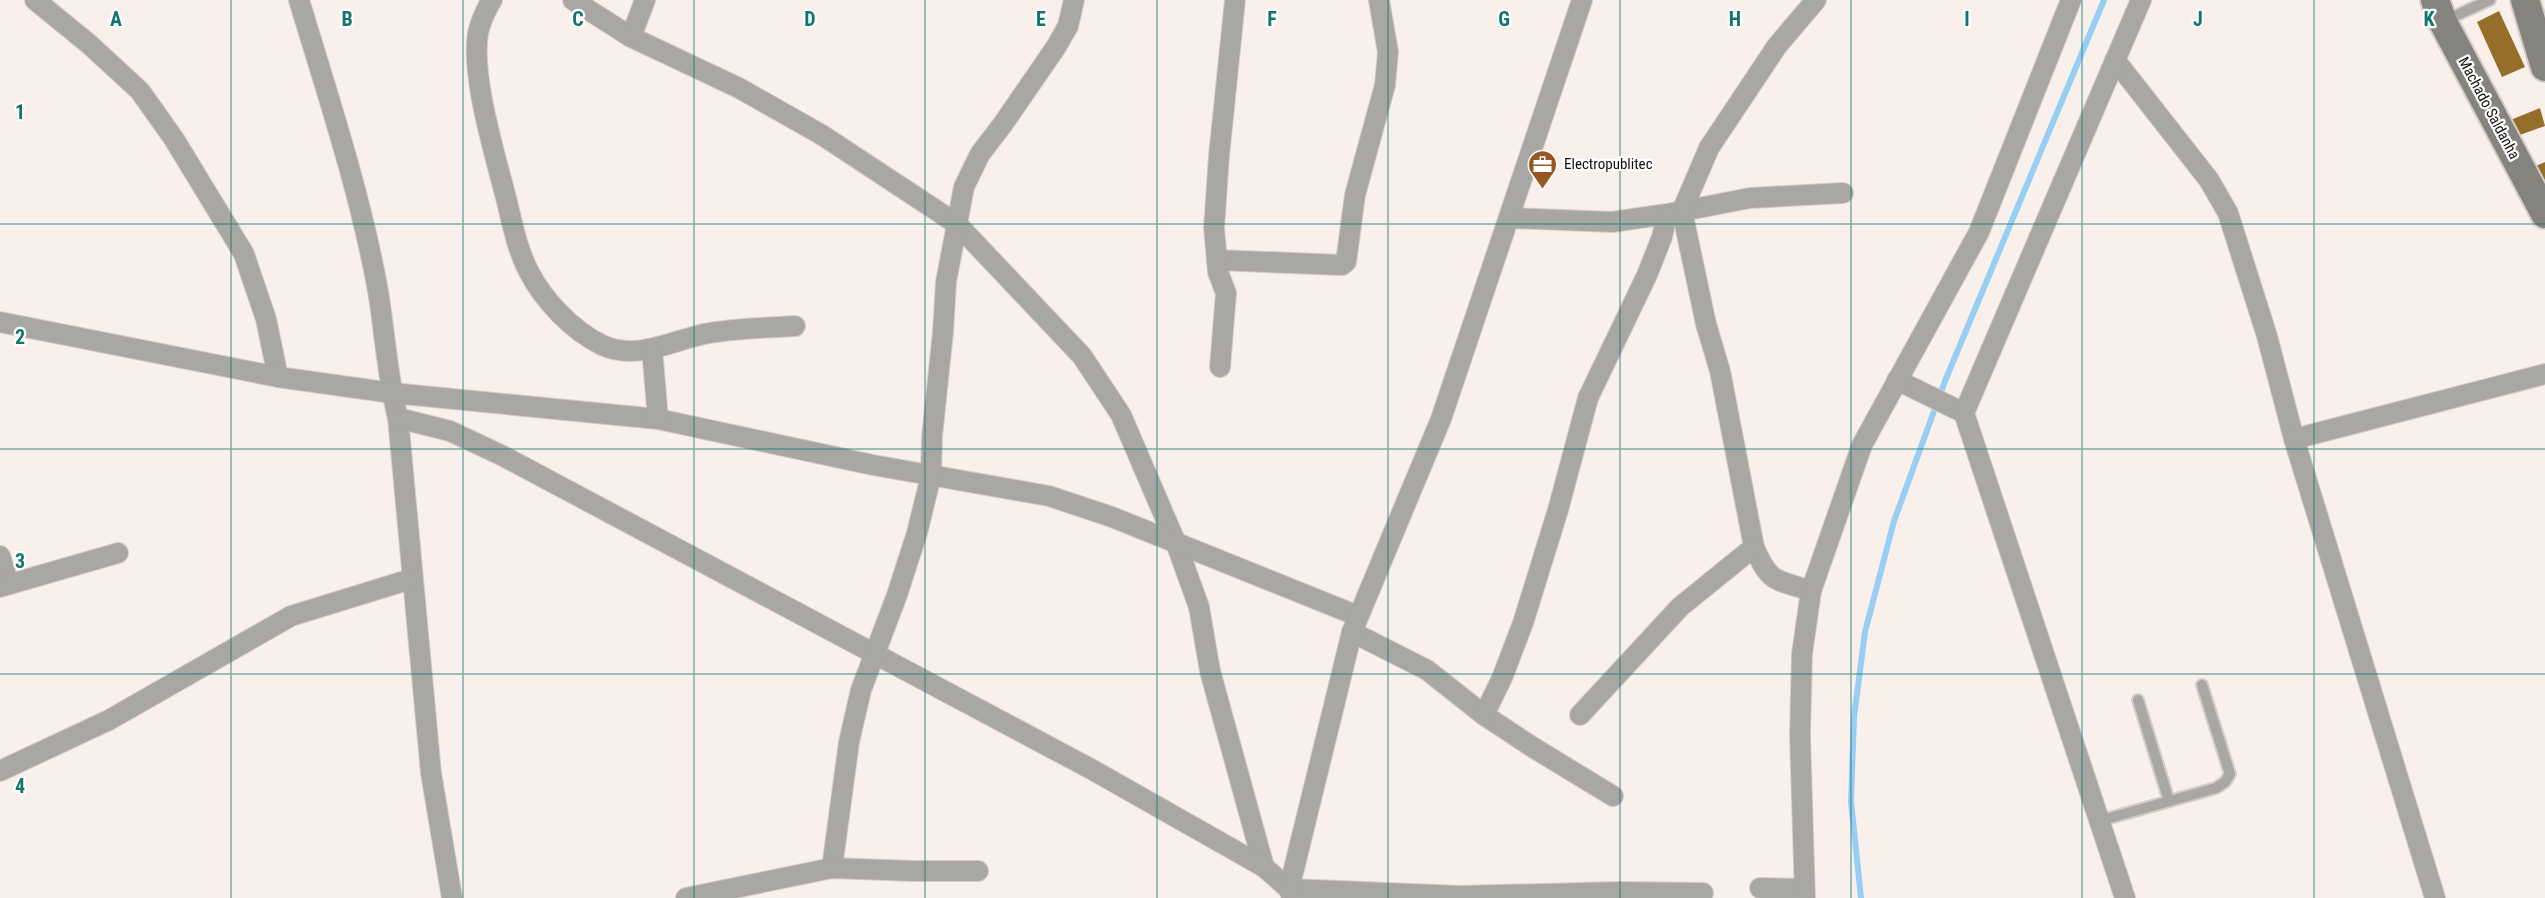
<svg xmlns="http://www.w3.org/2000/svg" width="2545" height="898" font-family="'Roboto Condensed',sans-serif">
  <rect width="100%" height="100%" fill="#f9f0eb"/>
  <g fill="none" stroke-linecap="round" stroke-linejoin="round">
    <path stroke="#97cef5" stroke-width="6" d="M1861,898L1851,801L1854,717L1865,632L1894,521L1945,381L2104,0"/>
  </g>
  <g fill="#956f29">
    <path d="M2499,11L2525,67L2502,77L2477,22Z"/>
    <path d="M2540,108L2545,126L2517,136L2508,121Z"/>
    <path d="M2545,162V194L2531,168Z"/>
  </g>
  <g fill="none" stroke-linecap="round" stroke-linejoin="round">
    <defs>
      <g id="lane">
        <path d="M2444,21L2490,0"/>
        <path d="M2138,700L2169,801"/>
        <path d="M2099,821L2216,788L2225,782L2230,774L2202,685"/>
      </g>
      <g id="street">
        <path d="M35,0L89,44L140,91L174,139L244,254L266,319L278,377"/>
        <path d="M299,0C328,96 360,192 378,291C385,333 387,376 398,418L431,773L452,898"/>
        <path d="M492,0C485,11 481,20 478,33C471,76 494,151 505,194C512,221 516,247 529,272C544,301 573,331 602,345C635,361 672,341 704,334C733,328 765,328 795,326"/>
        <path d="M573,0L631,37L739,88L822,135L957,224L1082,356L1121,415L1176,543L1199,607L1210,671L1264,867L1289,889L1461,896L1619,892L1703,893"/>
        <path d="M631,37L645,0"/>
        <path d="M2115,60L2209,180L2228,213L2267,336L2294,439L2435,898"/>
        <path d="M1510,218L1612,222L1667,214L1750,198L1843,193"/>
        <path d="M1217,260L1342,265L1346,262L1355,195L1385,85L1388,52L1379,0"/>
        <path d="M0,322L278,377L392,393L658,419L873,465L1049,496L1112,517L1358,616"/>
        <path d="M652,349L658,419"/>
        <path d="M1220,367L1226,293L1218,272L1214,228L1219,156L1235,0"/>
        <path d="M1897,380L1964,413"/>
        <path d="M398,418L450,431L503,456L1091,769L1264,867"/>
        <path d="M2294,439L2545,374"/>
        <path d="M0,556L9,584"/>
        <path d="M0,587L118,553"/>
        <path d="M1811,591C1775,579 1770,584 1754,547L1720,371L1706,324L1682,211L1709,148L1777,46L1816,0"/>
        <path d="M1352,632L1427,670L1484,715L1534,748L1613,796"/>
        <path d="M1484,715L1502,678L1523,623L1558,510L1588,398L1647,275L1662,237L1667,214"/>
        <path d="M1580,715L1680,607L1754,547"/>
        <path d="M0,771L109,720L291,616L411,579"/>
        <path d="M832,868L849,742L861,690L897,595L917,533L931,476L932,436L943,332L946,282L964,187L980,154L1003,124L1056,47L1068,26L1074,0"/>
        <path d="M1760,888L1804,889"/>
        <path d="M686,898L832,868L913,871H978"/>
        <path d="M1292,898L1289,889L1352,632L1441,419L1582,0"/>
        <path d="M1805,898L1800,735L1802,654L1811,591L1862,445L1979,232L2071,0"/>
        <path d="M2125,898L1964,413L2141,0"/>
      </g>
      <g id="secondary">
        <path d="M2435,0L2443,22L2545,214"/>
        <path d="M2525,0L2545,67"/>
      </g>
    </defs>
    <use href="#lane" stroke="#d4ccc7" stroke-width="14"/>
    <use href="#street" stroke="#d4ccc7" stroke-width="22"/>
    <use href="#secondary" stroke="#d4ccc7" stroke-width="32"/>
    <use href="#lane" stroke="#a8a7a3" stroke-width="10"/>
    <use href="#street" stroke="#a8a7a3" stroke-width="20"/>
    <use href="#secondary" stroke="#85837d" stroke-width="28"/>
  </g>
  <path fill="none" stroke="#0f766e" stroke-width="1.5" stroke-opacity="0.55" d="M231,0V898M463,0V898M694,0V898M925,0V898M1157,0V898M1388,0V898M1620,0V898M1851,0V898M2082,0V898M2314,0V898M0,224H2545M0,449H2545M0,674H2545"/>
  <defs>
    <symbol id="office-pin" viewBox="-11 -11 22 30"><path d="M0 17L-7.5 6A9.5 9.5 0 1 1 7.5 6Z" fill="#975722" stroke="#fff"/><path d="M-6-3h4V-5.5h4V-3h4V5H-6ZM-1-4.5V-3h2v-1.5ZM-6 0V1H6V0Z" fill="#fff"/></symbol>
  </defs>
  <g fill-rule="evenodd">
    <use href="#office-pin" x="1526" y="148" width="33" height="45"/>
  </g>
  <g text-anchor="middle" stroke-width="4.5" stroke-linejoin="round" paint-order="stroke">
    <g font-size="15" fill="#100d0c" stroke="#fff">
      <text transform="translate(2489 108) rotate(62)" y="5">Machado Saldanha</text>
    </g>
    <g font-size="15" fill="#100d0c" stroke="#fff" text-anchor="start">
      <text x="1564" y="169">Electropublitec</text>
    </g>
  </g>
  <g font-size="20" text-anchor="middle" font-weight="bold" fill="#0f766e" stroke="#fff" stroke-width="4.5" stroke-linejoin="round" paint-order="stroke">
    <text x="116" y="26">A</text>
    <text x="347" y="26">B</text>
    <text x="578" y="26">C</text>
    <text x="810" y="26">D</text>
    <text x="1041" y="26">E</text>
    <text x="1272" y="26">F</text>
    <text x="1504" y="26">G</text>
    <text x="1735" y="26">H</text>
    <text x="1967" y="26">I</text>
    <text x="2198" y="26">J</text>
    <text x="2429" y="26">K</text>
    <text x="20" y="119">1</text>
    <text x="20" y="344">2</text>
    <text x="20" y="568">3</text>
    <text x="20" y="793">4</text>
  </g>
</svg>
